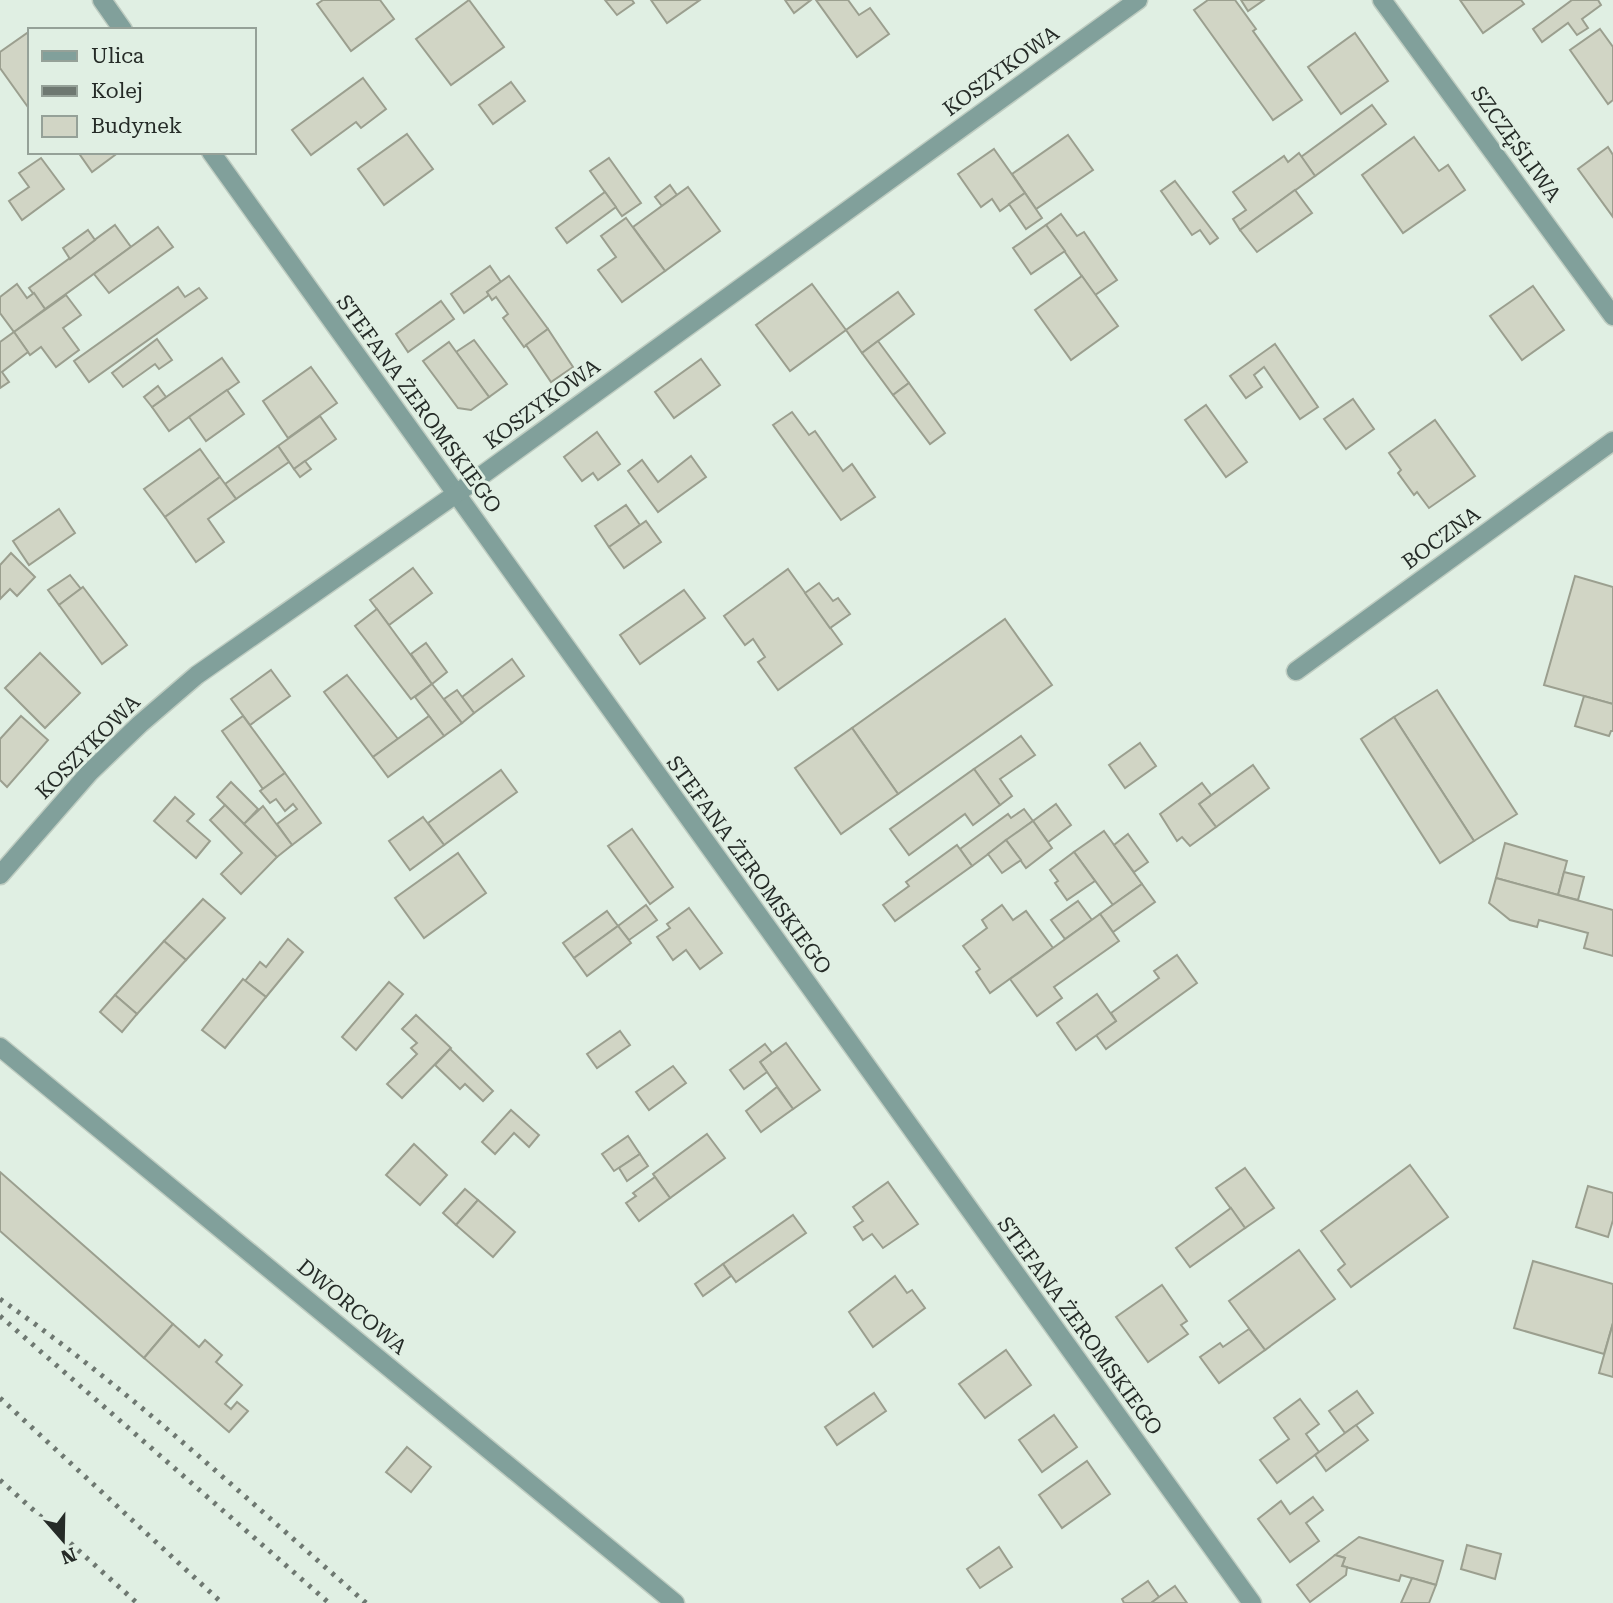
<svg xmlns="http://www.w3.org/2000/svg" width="1613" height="1603" font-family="'Roboto Serif',serif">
  <rect width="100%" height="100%" fill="#e0efe3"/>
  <g fill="#d1d5c5" stroke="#9b9f8f" stroke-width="2">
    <path d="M323,0H380L394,19L351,51L317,4Z"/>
    <path d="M469,0L504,47L451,85L416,39Z"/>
    <path d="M605,0H632L634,3L617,15Z"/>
    <path d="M651,0H700L667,23Z"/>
    <path d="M785,0H811L794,13Z"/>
    <path d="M816,0H848L859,15L870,8L889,34L857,57Z"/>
    <path d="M1208,0H1235L1256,29L1253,31L1302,100L1273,120L1194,10Z"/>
    <path d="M1241,0H1264L1248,11Z"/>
    <path d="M1460,0H1521L1524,4L1483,33Z"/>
    <path d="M1572,0H1598L1601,5L1582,19L1588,28L1577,35L1568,23L1542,42L1533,29Z"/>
    <path d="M1600,29L1613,47V100L1608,104L1570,50Z"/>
    <path d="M30,31V110L0,68V52Z"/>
    <path d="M1355,33L1388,81L1341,114L1308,67Z"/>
    <path d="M363,78L386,109L361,128L356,122L311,155L292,130Z"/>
    <path d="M511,82L525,101L493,124L479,105Z"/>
    <path d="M1372,105L1386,124L1315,176L1301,157Z"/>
    <path d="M407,134L433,169L384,205L358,169Z"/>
    <path d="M1068,135L1093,170L1036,209L1012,174Z"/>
    <path d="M1414,137L1439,171L1448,165L1465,190L1403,233L1362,175Z"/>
    <path d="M1608,147L1613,155V217L1578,169Z"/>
    <path d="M994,149L1025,193L1000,211L992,199L981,207L958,174Z"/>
    <path d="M78,152H119L92,172Z"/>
    <path d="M1299,153L1315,176L1240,230L1233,219L1246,210L1233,192L1284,156L1288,162Z"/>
    <path d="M41,158L64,189L22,220L9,201L29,187L19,173Z"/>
    <path d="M609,158L641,203L622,216L590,171Z"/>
    <path d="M1175,181L1218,238L1210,244L1200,230L1192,235L1161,191Z"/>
    <path d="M670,185L677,195L662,206L655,197Z"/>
    <path d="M688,187L720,231L665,271L633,227Z"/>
    <path d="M1295,190L1312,213L1257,252L1240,230Z"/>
    <path d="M605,192L616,207L567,243L556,228Z"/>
    <path d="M1025,193L1042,218L1026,229L1009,204Z"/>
    <path d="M1061,214L1077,236L1084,232L1117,280L1095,295L1046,225Z"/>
    <path d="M626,218L665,271L622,302L598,270L616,257L601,236Z"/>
    <path d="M115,225L131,247L45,309L29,288Z"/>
    <path d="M1046,225L1065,251L1031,274L1013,248Z"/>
    <path d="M158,227L173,247L109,293L94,274Z"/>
    <path d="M88,230L95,240L70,259L63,248Z"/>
    <path d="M490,266L501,282L487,292L489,295L464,313L451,294Z"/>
    <path d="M509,276L548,329L524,347L503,318L508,314L496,297L492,300L487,292Z"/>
    <path d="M1082,276L1118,326L1071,360L1035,310Z"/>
    <path d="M17,284L27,298L34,293L45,309L14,332L0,313V297Z"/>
    <path d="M812,284L846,330L790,371L756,325Z"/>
    <path d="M1533,286L1564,330L1522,360L1490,316Z"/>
    <path d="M178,287L185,297L199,288L207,298L89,382L74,361Z"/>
    <path d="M898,292L914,314L862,353L846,330Z"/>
    <path d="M66,295L81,315L63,328L79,350L56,367L41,347L30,355L14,332Z"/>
    <path d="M441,301L454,319L408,352L396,334Z"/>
    <path d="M548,329L573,367L551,382L526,345Z"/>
    <path d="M14,332L28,352L2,372L9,382L0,388V342Z"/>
    <path d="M157,339L172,360L159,369L155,364L123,387L112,373Z"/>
    <path d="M474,340L507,384L489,397L456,352Z"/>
    <path d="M878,341L909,383L893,395L862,353Z"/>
    <path d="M449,342L489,397L471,410L458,408L423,361Z"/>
    <path d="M1275,344L1318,407L1300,419L1264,367L1254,375L1262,387L1246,398L1230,376Z"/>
    <path d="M222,358L239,382L169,431L152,407Z"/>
    <path d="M701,359L720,385L674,418L655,392Z"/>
    <path d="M311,367L337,403L288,438L263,401Z"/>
    <path d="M909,383L945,433L930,444L893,395Z"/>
    <path d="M158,386L166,397L152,407L144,397Z"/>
    <path d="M227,390L244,414L206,441L189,417Z"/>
    <path d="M1353,399L1374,429L1346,449L1324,419Z"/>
    <path d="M1206,405L1247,462L1226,477L1185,420Z"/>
    <path d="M792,412L809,435L815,431L843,471L852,464L875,497L841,520L773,425Z"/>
    <path d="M320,416L336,439L294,469L278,446Z"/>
    <path d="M1435,420L1475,476L1429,508L1417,492L1414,495L1398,473L1401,470L1389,453Z"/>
    <path d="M597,432L620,464L598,480L593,473L582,481L564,457Z"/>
    <path d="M278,446L289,462L236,499L225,484Z"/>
    <path d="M200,449L220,477L165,517L144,489Z"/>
    <path d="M691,456L706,477L658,512L628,471L642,460L658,482Z"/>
    <path d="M305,461L311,469L300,477L294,469Z"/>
    <path d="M220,477L236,499L208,519L224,542L196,562L165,517Z"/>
    <path d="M626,505L640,525L609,547L595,526Z"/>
    <path d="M59,509L75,533L29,565L13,541Z"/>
    <path d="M646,521L661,542L624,568L609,547Z"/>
    <path d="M11,553L35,577L17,596L10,589L0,599V565Z"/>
    <path d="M413,568L432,593L389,625L370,600Z"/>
    <path d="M788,569L842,644L778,690L758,662L765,657L753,639L745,645L724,616Z"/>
    <path d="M70,575L81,589L59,605L48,590Z"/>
    <path d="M1575,576L1613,587V704L1544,685Z"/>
    <path d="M819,583L833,601L838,598L850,614L830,628L805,593Z"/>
    <path d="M83,587L127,645L102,664L59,605Z"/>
    <path d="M684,590L705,618L640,664L620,635Z"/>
    <path d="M377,609L432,684L411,699L355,626Z"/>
    <path d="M1005,619L1052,685L898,794L852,728Z"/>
    <path d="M426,643L447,672L432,684L411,654Z"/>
    <path d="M40,653L80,693L45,728L5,688Z"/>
    <path d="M512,659L524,676L474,713L462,697Z"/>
    <path d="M271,670L290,696L250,725L231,699Z"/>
    <path d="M347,675L398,739L373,757L324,692Z"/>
    <path d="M432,684L462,723L444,736L415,697Z"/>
    <path d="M457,690L474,713L462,723L444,699Z"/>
    <path d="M1437,690L1517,814L1474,841L1394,717Z"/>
    <path d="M1584,696L1613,704V731H1611L1609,736L1575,726Z"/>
    <path d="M21,716L48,740L7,787L0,780V739Z"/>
    <path d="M243,716L285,773L263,789L222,731Z"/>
    <path d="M429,716L444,736L388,777L373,757Z"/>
    <path d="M1394,717L1474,841L1440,863L1361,739Z"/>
    <path d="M852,728L898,794L841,834L795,768Z"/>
    <path d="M1021,736L1035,755L1000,779L1012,796L1000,805L974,769Z"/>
    <path d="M1140,743L1156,766L1125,788L1109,765Z"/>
    <path d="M1253,765L1269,788L1216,827L1199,804Z"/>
    <path d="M974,769L1000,805L973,825L965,814L909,855L890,829Z"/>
    <path d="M501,770L517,792L444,845L428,823Z"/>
    <path d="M285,773L321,823L292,845L277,824L297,809L293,804L285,811L276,799L270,803L260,791Z"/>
    <path d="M231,782L258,809L244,824L217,797Z"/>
    <path d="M1202,783L1211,795L1199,804L1216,827L1190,846L1182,837L1177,841L1160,814Z"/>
    <path d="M175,797L194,814L187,821L210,841L196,858L154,821Z"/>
    <path d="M1056,804L1071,825L1048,842L1033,821Z"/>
    <path d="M225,805L277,857L241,894L221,874L242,853L210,820Z"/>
    <path d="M263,806L292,845L277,857L244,824Z"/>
    <path d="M1024,809L1033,821L972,866L960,849L1008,814L1011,818Z"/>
    <path d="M423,817L444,845L410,870L389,841Z"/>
    <path d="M1033,821L1052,848L1026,868L1006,840Z"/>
    <path d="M632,829L673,887L650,904L608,846Z"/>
    <path d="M1104,831L1142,884L1113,905L1074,852Z"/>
    <path d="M1128,834L1148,862L1134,872L1114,845Z"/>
    <path d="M1006,840L1021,860L1002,873L988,854Z"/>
    <path d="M1505,843L1567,861L1558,895L1496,878Z"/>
    <path d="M957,845L972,866L895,921L883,905L909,886L906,882Z"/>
    <path d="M1074,852L1095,881L1067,900L1055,883L1058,881L1050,870Z"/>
    <path d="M458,853L486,893L424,938L395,898Z"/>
    <path d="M1564,872L1584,877L1578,900L1558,895Z"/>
    <path d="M1496,878L1613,910V956L1584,948L1588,933L1539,920L1537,927L1510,920L1489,903Z"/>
    <path d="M1142,884L1155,902L1113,932L1100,914Z"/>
    <path d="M203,899L225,918L186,960L164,941Z"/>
    <path d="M1078,901L1092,920L1065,939L1051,920Z"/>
    <path d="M646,905L657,920L629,940L618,926Z"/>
    <path d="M1002,905L1013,920L1026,911L1053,948L990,993L976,972L980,969L963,946L987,928L982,920Z"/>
    <path d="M689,908L722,953L700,969L686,950L673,960L657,937L670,928L667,924Z"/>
    <path d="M607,911L618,926L574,958L563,943Z"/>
    <path d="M1100,914L1119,941L1054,987L1062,998L1037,1016L1010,979Z"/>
    <path d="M618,926L631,943L587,976L574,958Z"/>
    <path d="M288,939L303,952L266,997L245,981L260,962L266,967Z"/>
    <path d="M164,941L186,960L137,1014L115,995Z"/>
    <path d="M1177,955L1197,983L1106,1049L1096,1035L1116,1021L1111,1013L1159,978L1154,971Z"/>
    <path d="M243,979L266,997L225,1048L202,1030Z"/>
    <path d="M389,982L403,994L356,1050L342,1037Z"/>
    <path d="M1097,994L1116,1021L1076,1050L1057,1023Z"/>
    <path d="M115,995L137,1014L122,1032L100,1012Z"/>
    <path d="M416,1015L451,1048L402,1098L387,1084L417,1054L411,1048L417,1043L402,1029Z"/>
    <path d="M620,1031L630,1045L597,1068L587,1054Z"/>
    <path d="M786,1043L820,1090L793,1109L760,1062Z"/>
    <path d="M765,1044L772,1053L760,1062L767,1072L744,1089L730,1070Z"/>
    <path d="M450,1049L493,1091L483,1101L465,1084L460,1089L435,1065Z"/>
    <path d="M673,1066L686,1083L649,1110L636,1092Z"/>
    <path d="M777,1087L793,1109L761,1132L746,1111Z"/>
    <path d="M511,1110L539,1135L529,1147L514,1133L495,1154L482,1142Z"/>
    <path d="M707,1134L725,1158L670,1198L653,1174Z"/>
    <path d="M628,1136L640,1154L614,1171L602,1154Z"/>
    <path d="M414,1144L447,1175L420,1205L386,1175Z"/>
    <path d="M640,1154L648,1166L627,1181L619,1168Z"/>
    <path d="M1410,1165L1448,1217L1351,1287L1338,1270L1345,1264L1321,1231Z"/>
    <path d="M1245,1168L1274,1208L1245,1228L1216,1188Z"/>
    <path d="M0,1172L173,1324L144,1358L0,1231Z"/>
    <path d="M655,1177L670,1198L639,1221L626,1203L636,1196L633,1193Z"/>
    <path d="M888,1182L918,1224L883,1248L872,1234L863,1240L854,1227L863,1221L853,1207Z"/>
    <path d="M1588,1186L1613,1193V1220L1608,1237L1576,1227Z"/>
    <path d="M465,1189L478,1200L456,1225L443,1213Z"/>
    <path d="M478,1200L515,1232L493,1257L456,1225Z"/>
    <path d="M1231,1208L1245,1228L1190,1267L1176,1248Z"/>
    <path d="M793,1215L806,1233L736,1282L723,1264Z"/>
    <path d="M1299,1250L1335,1299L1265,1350L1229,1301Z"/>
    <path d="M1533,1261L1613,1284V1323L1604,1354L1514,1328Z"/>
    <path d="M723,1264L731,1276L703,1296L695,1284Z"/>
    <path d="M895,1276L907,1293L912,1290L925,1308L873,1347L849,1312Z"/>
    <path d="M1162,1285L1187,1321L1181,1325L1188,1334L1148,1362L1116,1317Z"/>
    <path d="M1613,1323V1377L1599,1373Z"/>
    <path d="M173,1324L199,1347L205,1340L222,1355L216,1362L242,1385L225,1404L231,1409L237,1402L248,1411L229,1432L144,1358Z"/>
    <path d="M1249,1329L1265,1350L1219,1383L1200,1357L1220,1343L1223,1347Z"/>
    <path d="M1006,1350L1031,1385L985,1418L959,1384Z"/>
    <path d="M1357,1391L1373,1413L1345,1433L1329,1411Z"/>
    <path d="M874,1393L886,1411L837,1445L825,1427Z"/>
    <path d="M1300,1399L1319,1424L1306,1434L1319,1452L1277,1483L1260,1460L1289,1439L1274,1418Z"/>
    <path d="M1054,1415L1077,1447L1042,1472L1019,1440Z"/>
    <path d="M1356,1425L1368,1440L1326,1471L1315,1455Z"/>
    <path d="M407,1447L431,1467L411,1492L386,1472Z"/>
    <path d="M1087,1461L1110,1494L1062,1528L1039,1495Z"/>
    <path d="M1313,1497L1323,1510L1306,1523L1319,1541L1290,1562L1258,1519L1281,1501L1290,1514Z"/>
    <path d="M1359,1537L1443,1561L1436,1585L1401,1575L1399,1581L1342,1566L1345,1558L1335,1555Z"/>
    <path d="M1467,1545L1501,1554L1495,1579L1461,1569Z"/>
    <path d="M999,1547L1012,1567L980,1588L967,1569Z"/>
    <path d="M1335,1555L1345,1558L1342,1566L1347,1567L1346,1575L1310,1602L1297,1585Z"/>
    <path d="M1412,1578L1436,1585L1429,1603H1401Z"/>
    <path d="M1148,1581L1159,1597L1151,1603H1124L1122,1599Z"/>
    <path d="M1175,1586L1187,1603H1151L1159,1597Z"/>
  </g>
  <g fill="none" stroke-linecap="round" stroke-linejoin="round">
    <defs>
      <g id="minor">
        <path d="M102,0L123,30"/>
        <path d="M1382,0L1613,316"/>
        <path d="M211,152L1252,1603"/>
        <path d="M1296,671L1613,441"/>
        <path d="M0,875L89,773L140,724L197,675L456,494L1138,0"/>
        <path d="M0,1047L675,1603"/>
      </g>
    </defs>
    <use href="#minor" stroke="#beccc1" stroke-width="21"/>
    <use href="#minor" stroke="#81a09b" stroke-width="18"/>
    <g stroke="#6e7871" stroke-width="5" stroke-dasharray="3.5 7" stroke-linecap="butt">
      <path d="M0,1299C130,1390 247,1499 366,1603"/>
      <path d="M0,1316L329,1603"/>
      <path d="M0,1398L222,1603"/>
      <path d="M0,1480L137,1603"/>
    </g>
  </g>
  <g text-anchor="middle" stroke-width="6" stroke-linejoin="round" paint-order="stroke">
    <g font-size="21" fill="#252b27" stroke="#e0efe3">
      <text transform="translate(1001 71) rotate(-36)" y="7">KOSZYKOWA</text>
      <text transform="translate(1516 144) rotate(54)" y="7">SZCZĘŚLIWA</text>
      <text transform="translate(419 404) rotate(54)" y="7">STEFANA ŻEROMSKIEGO</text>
      <text transform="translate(542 404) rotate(-36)" y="7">KOSZYKOWA</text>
      <text transform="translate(1441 538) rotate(-36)" y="7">BOCZNA</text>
      <text transform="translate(88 747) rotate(-45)" y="7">KOSZYKOWA</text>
      <text transform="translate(749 865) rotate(54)" y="7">STEFANA ŻEROMSKIEGO</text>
      <text transform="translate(352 1307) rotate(40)" y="7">DWORCOWA</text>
      <text transform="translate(1080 1326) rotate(54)" y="7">STEFANA ŻEROMSKIEGO</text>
    </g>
  </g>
  <rect x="28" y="28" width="228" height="126" fill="#e0efe3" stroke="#95a198" stroke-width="2"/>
  <rect x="42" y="51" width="35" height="10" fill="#81a09b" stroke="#95a198" stroke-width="2"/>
  <text x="91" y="63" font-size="21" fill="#252b27">Ulica</text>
  <rect x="42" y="86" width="35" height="10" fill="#6e7871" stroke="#95a198" stroke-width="2"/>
  <text x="91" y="98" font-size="21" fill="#252b27">Kolej</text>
  <rect x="42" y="116" width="35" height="21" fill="#d1d5c5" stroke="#95a198" stroke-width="2"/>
  <text x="91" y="133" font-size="21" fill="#252b27">Budynek</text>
  <g transform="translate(63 1540) rotate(160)" stroke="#e0efe3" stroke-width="5" paint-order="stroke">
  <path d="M0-5L12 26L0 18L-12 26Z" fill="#252b27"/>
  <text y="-10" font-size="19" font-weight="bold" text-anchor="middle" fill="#252b27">N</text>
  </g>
</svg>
